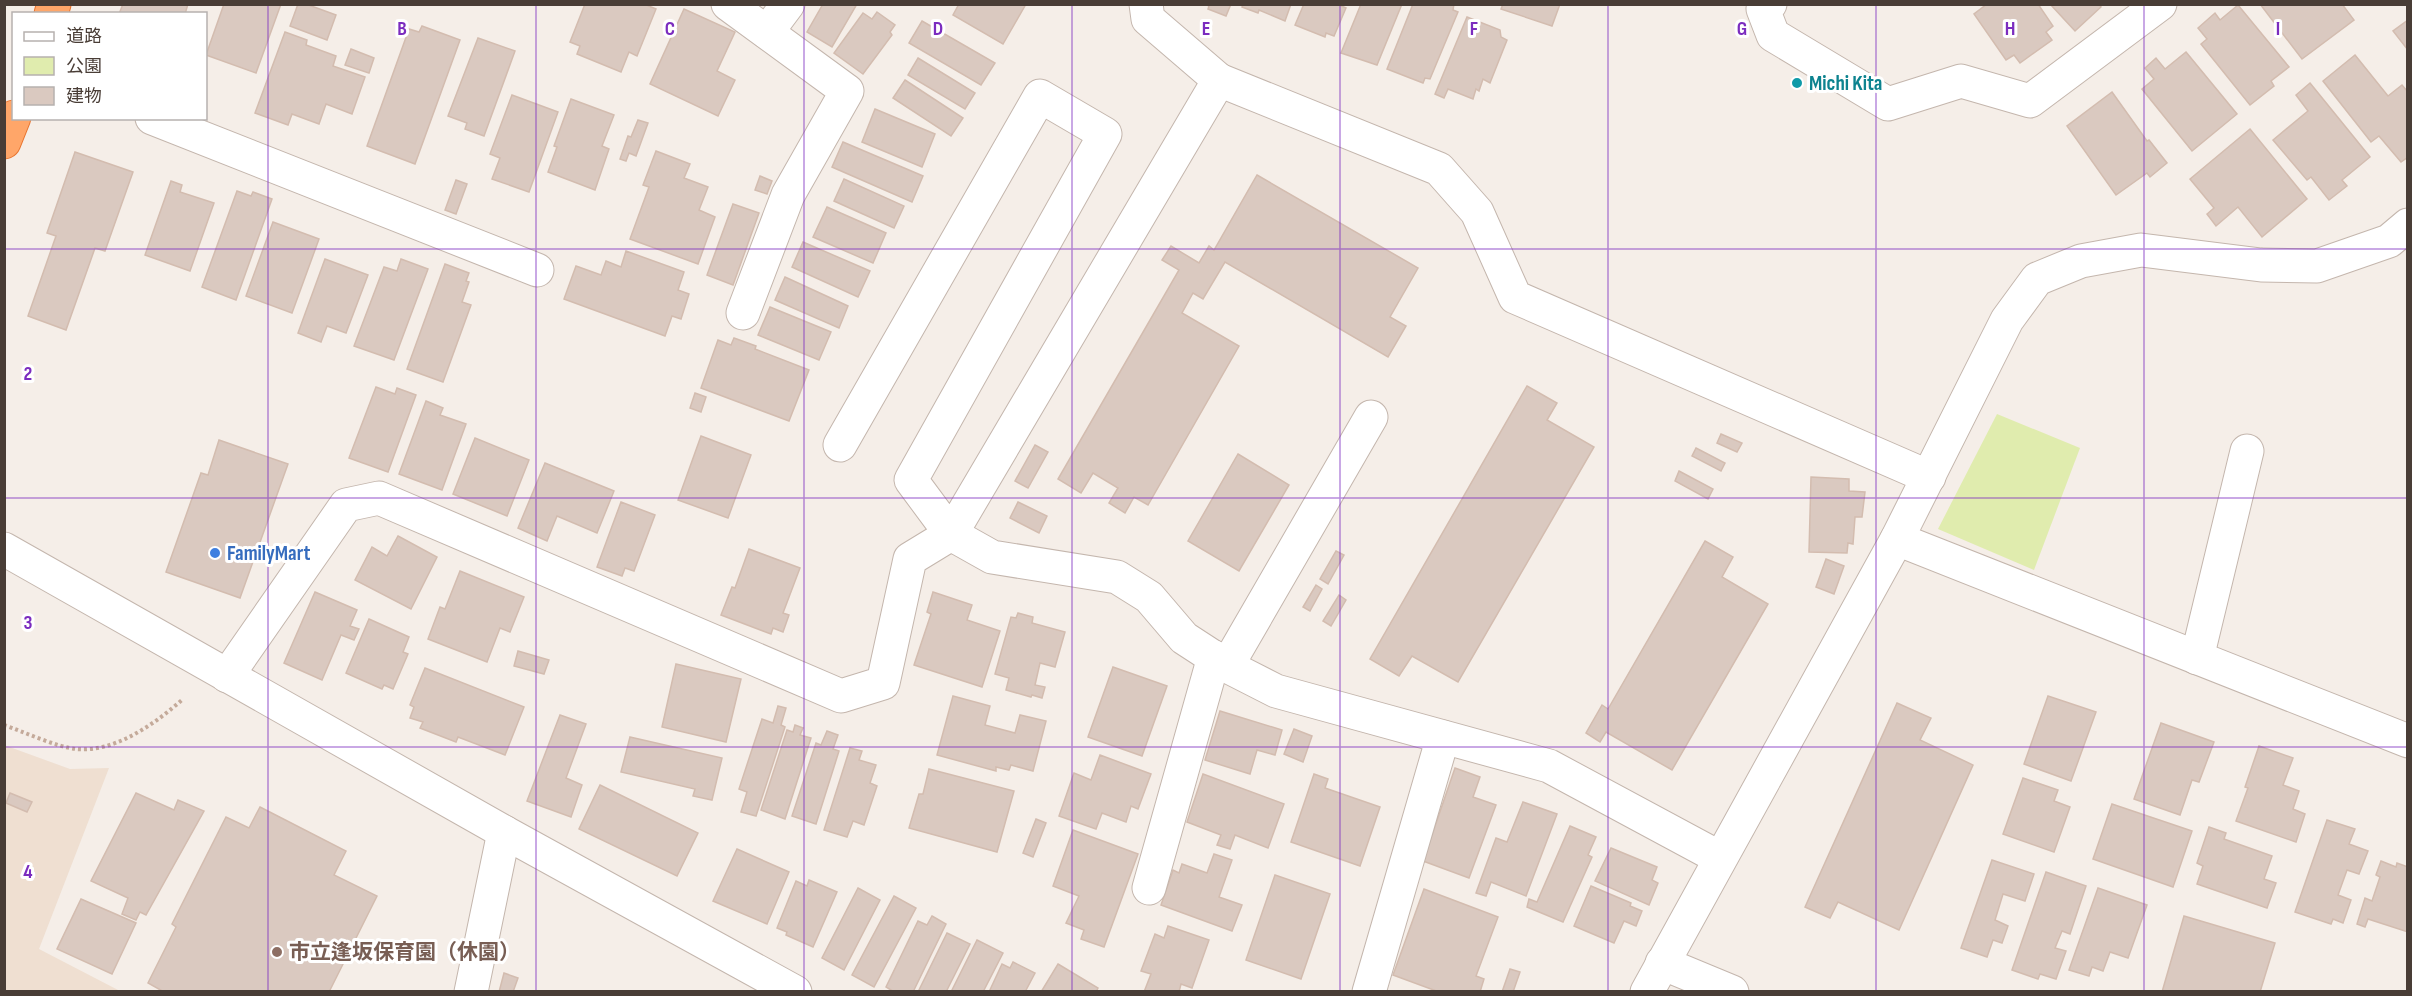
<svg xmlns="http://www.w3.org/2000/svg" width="2412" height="996" font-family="'Sofia Sans Condensed','Noto Sans JP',sans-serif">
  <rect width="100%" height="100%" fill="#f5eee8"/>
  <path fill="#efdfd1" d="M4,745L70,769L109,768L39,949L120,991H5Z"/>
  <path fill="#e0ecae" d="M1997,414L2080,448L2034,570L1938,529Z"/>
  <g fill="#dac9c0" stroke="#d3bcaf" stroke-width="1.5">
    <path d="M123,4H188L185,14H119Z"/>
    <path d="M224,4H281L256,73L206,55Z"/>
    <path d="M298,4H306L336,15L327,40L290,26Z"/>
    <path d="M585,4H644L656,9L637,56L629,52L621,72L577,54L580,46L570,42Z"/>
    <path d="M823,4H857L832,47L807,32Z"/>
    <path d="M959,4H1026L1003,44L953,15Z"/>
    <path d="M1205,4H1231L1226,16L1208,9L1209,6Z"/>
    <path d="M1243,4H1291L1285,21L1259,10L1258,13L1242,7Z"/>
    <path d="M1304,4H1337L1346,8L1334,36L1326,33L1325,37L1295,25Z"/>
    <path d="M1361,4H1402L1377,65L1341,53Z"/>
    <path d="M1413,4H1454L1453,10L1458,12L1430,79L1425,78L1423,83L1387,69Z"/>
    <path d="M1503,4H1560L1552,26L1501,9Z"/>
    <path d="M1987,4H2038L2053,26L2046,32L2052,40L2020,63L2014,55L2006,60L1974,14Z"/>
    <path d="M2050,4H2099L2101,7L2075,31Z"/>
    <path d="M2260,4H2342L2354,20L2302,59Z"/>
    <path d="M2238,5L2289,67L2271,81L2274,86L2250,105L2201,44L2207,39L2198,28L2215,13L2220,20Z"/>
    <path d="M684,9L735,32L717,71L735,80L718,116L650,84Z"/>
    <path d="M877,12L895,25L890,32L892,35L863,74L834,53L863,13L872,19Z"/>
    <path d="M1467,17L1500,30L1501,37L1507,40L1490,83L1483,79L1479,91L1476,89L1473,99L1448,89L1444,98L1435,94Z"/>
    <path d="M2408,20V50L2393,31Z"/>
    <path d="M922,21L995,63L981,85L909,43Z"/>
    <path d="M422,26L460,40L415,164L367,146L409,29L419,32Z"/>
    <path d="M285,32L307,40L306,45L336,56L333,66L365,77L352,114L326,104L319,124L292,114L288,125L255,113Z"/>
    <path d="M478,38L515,51L484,136L465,129L467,123L448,116Z"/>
    <path d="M351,49L374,58L369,73L345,65Z"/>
    <path d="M2186,52L2237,114L2192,151L2142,89L2154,79L2145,68L2156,58L2165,69Z"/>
    <path d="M2355,55L2388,96L2402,85L2408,92V157L2401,162L2379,136L2371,142L2323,81Z"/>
    <path d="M918,58L975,93L965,109L908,75Z"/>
    <path d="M905,80L963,118L951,136L893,98Z"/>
    <path d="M2310,83L2370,157L2342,180L2347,186L2329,200L2311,177L2307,180L2273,140L2308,111L2296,95Z"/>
    <path d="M2112,92L2147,141L2149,140L2167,163L2150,177L2147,173L2116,195L2067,126Z"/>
    <path d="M512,95L558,112L529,192L492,179L500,158L490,154Z"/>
    <path d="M571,99L614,115L602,146L609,149L595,190L548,172L557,147L554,146Z"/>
    <path d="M875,109L935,134L922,167L862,142Z"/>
    <path d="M638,120L648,123L636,156L629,153L626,161L620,159L628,136L631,137Z"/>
    <path d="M2250,129L2307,199L2262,237L2238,207L2216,226L2207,214L2214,208L2190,179Z"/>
    <path d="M843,142L923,176L912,202L832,167Z"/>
    <path d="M656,151L690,164L684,178L708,187L699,210L715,217L698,264L630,239L649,187L643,185Z"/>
    <path d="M75,152L133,172L105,251L95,248L66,330L28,316L56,236L47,233Z"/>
    <path d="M1257,175L1418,268L1390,317L1406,326L1388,357L1225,262L1203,299L1193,293L1182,313L1239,346L1148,505L1134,497L1125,513L1109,503L1118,488L1093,473L1081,493L1058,479L1179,270L1162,260L1171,246L1199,263L1209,246L1214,250Z"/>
    <path d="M760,176L772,181L767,194L755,190Z"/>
    <path d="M844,179L904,206L894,228L834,201Z"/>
    <path d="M456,180L467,184L456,214L445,210Z"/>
    <path d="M171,181L182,185L180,192L214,203L190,271L145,255Z"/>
    <path d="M237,191L251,196L253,192L272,199L236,300L202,287Z"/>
    <path d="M733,204L759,213L733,285L707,275Z"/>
    <path d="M827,207L886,233L873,263L813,237Z"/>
    <path d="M273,222L319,239L292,313L246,296Z"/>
    <path d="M803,242L870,271L858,297L792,267Z"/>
    <path d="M626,251L684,272L678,290L689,294L681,319L672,316L665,336L564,299L576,266L601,275L606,261L621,267Z"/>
    <path d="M325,259L368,275L346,333L327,326L321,342L298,333Z"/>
    <path d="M401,259L428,269L394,360L354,346L384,267L397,271Z"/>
    <path d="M445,264L469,273L466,281L469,282L462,302L471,305L443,382L407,369Z"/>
    <path d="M785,277L848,306L839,328L775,300Z"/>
    <path d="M770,307L831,332L819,360L758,335Z"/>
    <path d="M734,338L756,346L755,349L809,370L789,421L701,388L718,340L731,345Z"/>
    <path d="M1527,386L1557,403L1547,420L1594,447L1458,682L1412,656L1399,676L1370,659Z"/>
    <path d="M376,387L395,394L397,388L416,395L388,472L349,458Z"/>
    <path d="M695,393L706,397L701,412L690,408Z"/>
    <path d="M426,401L443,408L440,415L466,424L442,490L399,474Z"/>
    <path d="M1721,434L1742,443L1737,452L1717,443Z"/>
    <path d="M701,436L751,455L728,518L678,500Z"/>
    <path d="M475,438L529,460L507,516L453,494Z"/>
    <path d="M219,440L288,464L240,598L166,572L201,473L208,475Z"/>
    <path d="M1035,445L1048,452L1028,488L1015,481Z"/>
    <path d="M1696,448L1725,463L1721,471L1692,456Z"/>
    <path d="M1238,454L1289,485L1239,571L1188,541Z"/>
    <path d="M545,463L614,491L597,533L557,516L547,541L518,528Z"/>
    <path d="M1679,471L1713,489L1708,499L1675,481Z"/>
    <path d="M1811,477L1849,479V491L1865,492L1862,517H1855L1853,544L1848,543L1847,553L1809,552Z"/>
    <path d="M621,502L655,515L634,571L625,568L622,576L597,567Z"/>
    <path d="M1018,502L1047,516L1039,533L1010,518Z"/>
    <path d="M398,536L437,557L411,609L355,580L372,547L387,556Z"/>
    <path d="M1705,541L1733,557L1722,577L1768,604L1672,770L1606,732L1600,742L1586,733L1602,705L1608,709Z"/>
    <path d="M749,549L800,568L783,613L789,615L783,632L773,628L771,634L721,615L732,587L735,588Z"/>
    <path d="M1336,551L1344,555L1328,584L1320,579Z"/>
    <path d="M1826,559L1844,566L1834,594L1816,587Z"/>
    <path d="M460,571L524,597L510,632L500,628L487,662L428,639L440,607L445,609Z"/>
    <path d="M1316,585L1322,589L1310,611L1303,607Z"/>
    <path d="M315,592L357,610L350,626L359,629L354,640L341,635L322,680L284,663Z"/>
    <path d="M933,592L972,605L967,620L1000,631L982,687L914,665L931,614L927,612Z"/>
    <path d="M1339,595L1346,600L1331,626L1323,621Z"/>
    <path d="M1018,613L1033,617L1032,623L1065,632L1055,667L1040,663L1035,685L1045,687L1042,698L1032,695L1031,697L1006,690L1009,678L995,674L1011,617L1016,618Z"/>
    <path d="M369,619L409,637L403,652L408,654L393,689L384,685L382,689L346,673Z"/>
    <path d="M518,651L549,660L544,674L514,666Z"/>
    <path d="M676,664L741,679L726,742L662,727Z"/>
    <path d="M1113,667L1167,686L1142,756L1088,737Z"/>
    <path d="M425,668L524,707L505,755L458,737L456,742L420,728L423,722L410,718L414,707L410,705Z"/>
    <path d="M953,696L990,706L985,725L1015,733L1020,715L1046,721L1033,771L1011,765L1009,770L996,767V771L937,755Z"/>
    <path d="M2048,696L2096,712L2071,781L2024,764Z"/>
    <path d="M1897,703L1931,718L1920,740L1973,765L1899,930L1838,902L1830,918L1805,907Z"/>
    <path d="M778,706L786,708L781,725L785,727L756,816L741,812L747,792L739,789L762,719L773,723Z"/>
    <path d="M1220,711L1282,730L1275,755L1257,750L1250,774L1205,760Z"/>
    <path d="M560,715L586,724L566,778L582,785L571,817L527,801Z"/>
    <path d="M2161,723L2214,742L2199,782L2192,780L2180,815L2134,799Z"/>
    <path d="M795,725L803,728L800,735L811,738L785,819L761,810L787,730L793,732Z"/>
    <path d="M1294,729L1312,736L1303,762L1284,754Z"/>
    <path d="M827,731L838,735L833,749L839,751L816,824L792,816L816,743L821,745Z"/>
    <path d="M630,737L722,758L712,800L693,796L695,789L621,772Z"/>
    <path d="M2259,746L2293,758L2283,785L2299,791L2293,809L2305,814L2296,842L2236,821L2248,788L2245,787Z"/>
    <path d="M850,748L862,751L859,760L876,765L870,783L877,786L864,825L853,821L847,837L824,830Z"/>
    <path d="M1100,755L1151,774L1138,809L1131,806L1126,822L1102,813L1096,829L1059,816L1074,773L1091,780Z"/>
    <path d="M1455,768L1480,777L1473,797L1496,805L1469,878L1423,861Z"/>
    <path d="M929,769L1014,791L997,852L909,828L919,794H923Z"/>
    <path d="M1203,774L1284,804L1268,848L1235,835L1230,849L1217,845L1221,835L1187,822Z"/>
    <path d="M1314,774L1328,779L1325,788L1380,807L1360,866L1291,842Z"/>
    <path d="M2023,778L2058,790L2054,801L2070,807L2054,852L2003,834Z"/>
    <path d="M600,785L698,833L677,876L579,829Z"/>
    <path d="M10,793L32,802L27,812L6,803Z"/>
    <path d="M136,793L174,810L178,800L204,811L146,915L140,912L136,920L122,914L128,898L91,881Z"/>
    <path d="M1523,802L1557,814L1526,896L1491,882L1486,896L1476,893L1496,838L1507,842Z"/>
    <path d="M2112,804L2192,831L2173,887L2093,859Z"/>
    <path d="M260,807L346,851L334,875L377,896L329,992H164L148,983L176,927L172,924L226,817L249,828Z"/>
    <path d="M1036,819L1046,823L1033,857L1023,853Z"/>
    <path d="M2327,820L2355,829L2349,844L2368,851L2359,874L2347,870L2338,895L2351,900L2343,923L2333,919L2331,924L2295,912Z"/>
    <path d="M1570,826L1596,837L1588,855L1592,857L1563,922L1527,907L1529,899L1537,902Z"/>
    <path d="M2209,827L2226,833L2224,839L2272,856L2264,879L2276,883L2267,908L2197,884L2203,866L2197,863Z"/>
    <path d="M1073,830L1138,854L1104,947L1081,939L1084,930L1066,923L1079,896L1053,886Z"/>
    <path d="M1611,848L1657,867L1652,880L1658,883L1649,905L1595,881Z"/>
    <path d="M737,849L789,872L767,924L713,901Z"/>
    <path d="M1214,854L1232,860L1219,897L1242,905L1232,931L1161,905L1173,870L1179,873L1182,864L1207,873Z"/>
    <path d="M1992,860L2034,874L2025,901L2003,894L1995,920L2008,926L2002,943L1993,940L1987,957L1961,948Z"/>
    <path d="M2381,861L2396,867L2397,863L2408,867V932L2368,919L2365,927L2357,924L2365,898L2372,901L2380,877L2376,875Z"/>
    <path d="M2046,872L2086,886L2070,934L2062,931L2055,948L2066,951L2056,979L2040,974L2038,979L2012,970Z"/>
    <path d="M1275,875L1330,894L1301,979L1246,960Z"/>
    <path d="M809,880L837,892L813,947L786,935L787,932L777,928L796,881L807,886Z"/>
    <path d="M1591,886L1631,903L1630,906L1642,911L1636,926L1624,921L1614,943L1574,926Z"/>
    <path d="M858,888L880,900L844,970L822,958Z"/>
    <path d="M2098,888L2147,905L2128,958L2110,952L2103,971L2092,967L2089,976L2069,970Z"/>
    <path d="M1424,889L1498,917L1476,976L1484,979L1480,992H1439L1393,975Z"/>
    <path d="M894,896L916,908L874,987L852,975Z"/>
    <path d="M81,899L136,923L112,974L57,949Z"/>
    <path d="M932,916L946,924L913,992H894L886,987L918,921L927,925Z"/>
    <path d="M2184,916L2275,943L2260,992H2162Z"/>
    <path d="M1168,926L1209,940L1192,988L1181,984L1179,992H1144L1151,974L1141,971L1155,934L1164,938Z"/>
    <path d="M947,933L970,944L946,992H918Z"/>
    <path d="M977,940L1003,953L983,992H951Z"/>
    <path d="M1013,962L1035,973L1025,992H989L1002,964L1010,968Z"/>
    <path d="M1058,964L1098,988L1096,992H1041Z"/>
    <path d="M1510,969L1520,972L1513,992H1502Z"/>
    <path d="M504,973L518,978L513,992H499Z"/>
  </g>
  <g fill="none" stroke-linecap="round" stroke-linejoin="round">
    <defs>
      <g id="minor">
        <path d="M728,4L847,91L788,195L743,313"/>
        <path d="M1146,4L1148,19L1219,80"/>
        <path d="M1770,4L1763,9L1773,35L1888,104L1961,81L2030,101L2160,4"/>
        <path d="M767,32L788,4"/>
        <path d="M152,118L537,270"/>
        <path d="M840,445L1040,96L1105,134L911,480L951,534L1219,80L1439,169L1477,212L1515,297L1929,477"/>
        <path d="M1897,539L2408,741"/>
        <path d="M4,549L504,832L795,992"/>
        <path d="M2197,658L2247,451"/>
        <path d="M1227,666L1371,417"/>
        <path d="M227,676L346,505L379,498L841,696L883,683L910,559L951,534L992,557L1117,577L1149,597L1184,638L1227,666L1276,691L1549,766L1720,858"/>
        <path d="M1149,888L1214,657"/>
        <path d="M1662,963L1732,992"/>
        <path d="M471,992L504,832"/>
        <path d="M1369,992L1443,737"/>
        <path d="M1647,992L1897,539L2007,320L2037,279L2081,261L2141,250L2261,265L2317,266L2389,241L2408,225"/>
      </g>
      <g id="highway">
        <path d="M51,14L54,4"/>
        <path d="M4,142L14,117"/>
      </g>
    </defs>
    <use href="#minor" stroke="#c4b6ad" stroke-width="35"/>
    <use href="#highway" stroke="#e8742f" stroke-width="35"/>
    <path stroke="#c4aa9a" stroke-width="4" stroke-dasharray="3 3" stroke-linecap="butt" d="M4,725C24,732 57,747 76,749C114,753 155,724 183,699"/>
    <use href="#minor" stroke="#fff" stroke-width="33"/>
    <use href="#highway" stroke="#ffa669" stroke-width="33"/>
  </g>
  <path fill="none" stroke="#7b2cbf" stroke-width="1.5" stroke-opacity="0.55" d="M268,4V992M536,4V992M804,4V992M1072,4V992M1340,4V992M1608,4V992M1876,4V992M2144,4V992M4,249H2408M4,498H2408M4,747H2408"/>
  <circle fill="#0f9aa8" stroke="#fff" stroke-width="2" cx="1797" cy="83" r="6"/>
  <circle fill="#3f7fe0" stroke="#fff" stroke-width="2" cx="215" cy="553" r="6"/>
  <circle fill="#8d6e63" stroke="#fff" stroke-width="2" cx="277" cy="952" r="6"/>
  <g text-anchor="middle" stroke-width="6" stroke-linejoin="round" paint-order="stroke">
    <g font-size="21" font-weight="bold" fill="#0d838f" stroke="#fff" text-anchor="start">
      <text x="1809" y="90">Michi Kita</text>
    </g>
    <g font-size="21" font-weight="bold" fill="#366cbe" stroke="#fff" text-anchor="start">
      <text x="227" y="560">FamilyMart</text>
    </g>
    <g font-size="21" font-weight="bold" fill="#785e54" stroke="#fff" text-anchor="start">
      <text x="289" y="959">市立逢坂保育園（休園）</text>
    </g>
  </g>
  <g font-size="20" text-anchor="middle" font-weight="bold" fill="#7b2cbf" stroke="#fff" stroke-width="6" stroke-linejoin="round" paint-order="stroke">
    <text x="402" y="35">B</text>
    <text x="670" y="35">C</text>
    <text x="938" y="35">D</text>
    <text x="1206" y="35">E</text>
    <text x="1474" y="35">F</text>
    <text x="1742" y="35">G</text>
    <text x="2010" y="35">H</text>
    <text x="2278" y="35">I</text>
    <text x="28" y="380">2</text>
    <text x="28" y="629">3</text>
    <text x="28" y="878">4</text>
  </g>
  <rect width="2412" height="996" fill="none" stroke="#493d36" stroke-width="12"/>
  <rect x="12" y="12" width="195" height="108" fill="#ffffff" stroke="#b6b1af" stroke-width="1.5"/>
  <rect x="24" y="32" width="30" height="9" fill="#ffffff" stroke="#b6b1af" stroke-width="1.5"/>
  <text x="66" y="42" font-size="18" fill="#493d36">道路</text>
  <rect x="24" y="57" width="30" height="18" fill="#e0ecae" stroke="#b6b1af" stroke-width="1.5"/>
  <text x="66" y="72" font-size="18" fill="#493d36">公園</text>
  <rect x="24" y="87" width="30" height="18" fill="#dac9c0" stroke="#b6b1af" stroke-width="1.5"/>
  <text x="66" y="102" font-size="18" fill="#493d36">建物</text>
</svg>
